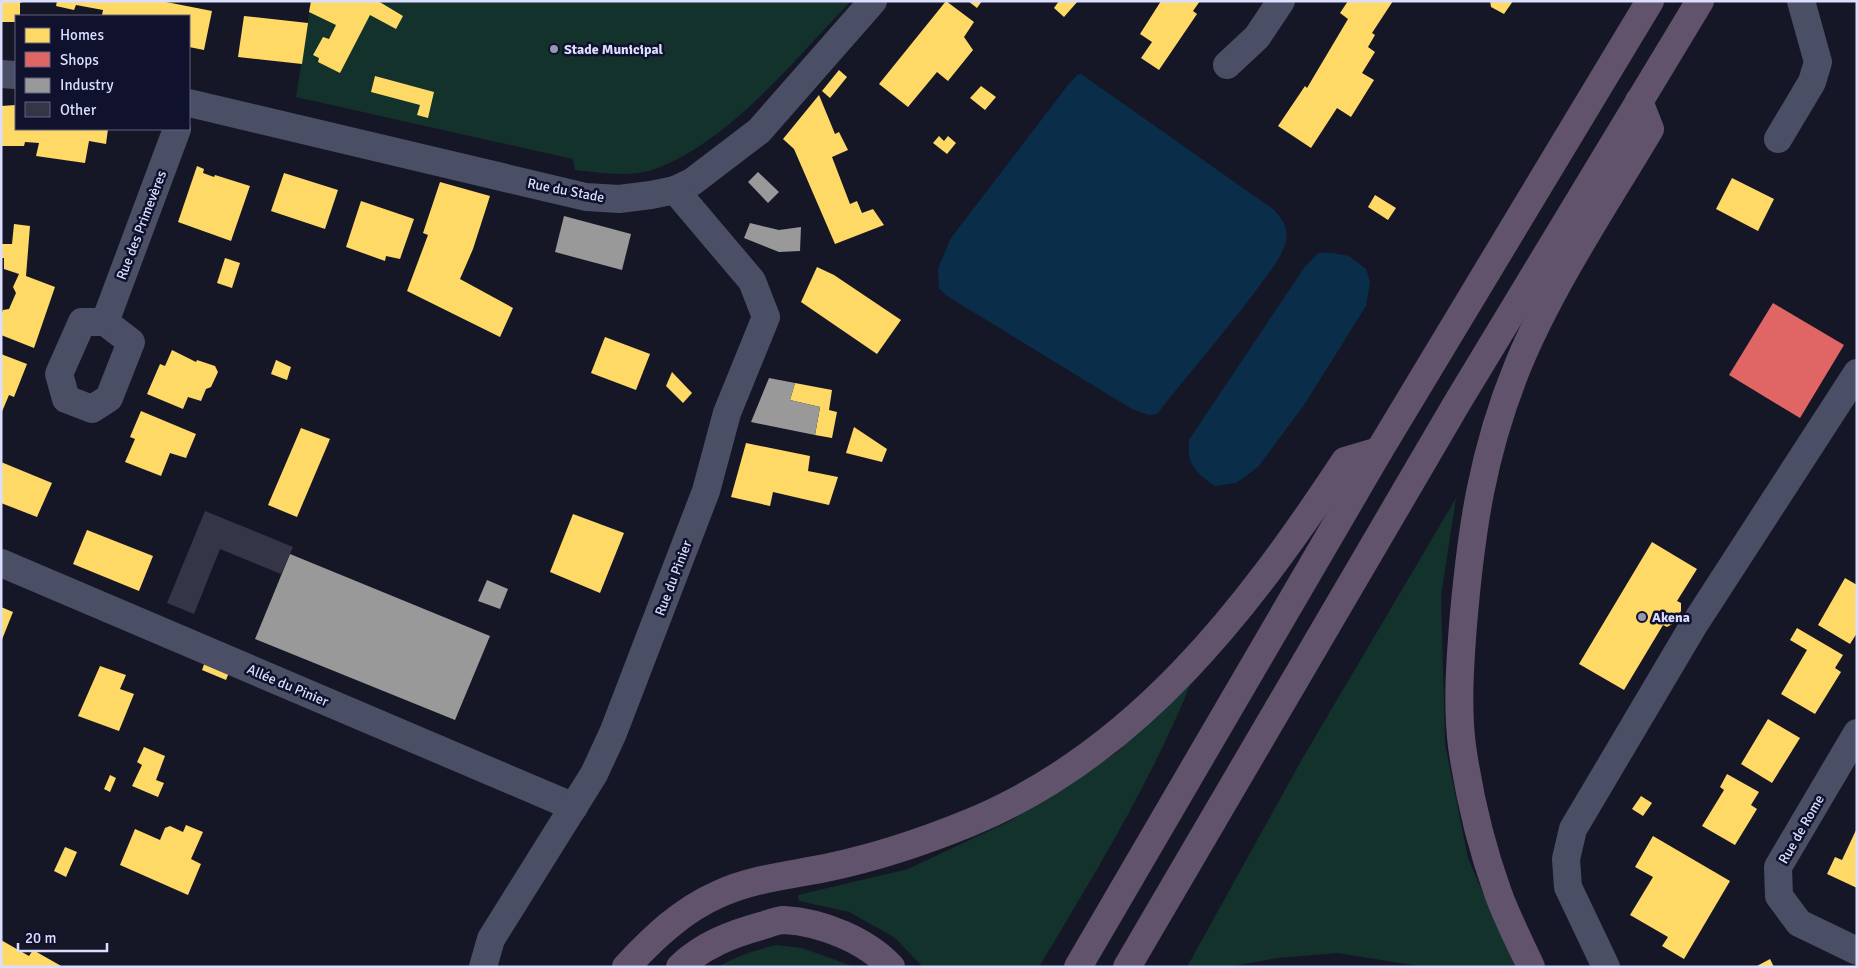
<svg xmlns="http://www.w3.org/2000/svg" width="1858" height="968" font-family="Signika,sans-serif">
  <rect width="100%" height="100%" fill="#161726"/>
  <g fill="#13322c">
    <path d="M311,1H851C796,58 732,139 658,168C631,178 602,173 575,170L573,159L296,97Z"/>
    <path d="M1456,498L1441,596L1445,744L1468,858L1515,967H1425L1338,953L1278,958L1227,967H1187L1301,761Z"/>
    <path d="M1191,683C1151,782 1094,875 1039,967H923L894,937L849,912L799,901L798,895L908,869L1012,820L1116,753Z"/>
    <path d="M776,945L802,948L855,967H718C736,956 756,950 776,945Z"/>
  </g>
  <g fill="#0a2e49">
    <path d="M1081,74L1274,210C1283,220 1290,230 1285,244C1280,261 1267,275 1257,289C1225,332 1190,372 1157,414L1149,415L1132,409L947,296L939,288L938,268L951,238L1068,85L1077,75Z"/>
    <path d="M1318,253H1332L1349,256L1366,269L1370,282L1366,306L1304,405L1258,467L1236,483L1215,486C1195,471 1187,466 1189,440L1304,268Z"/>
  </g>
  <g fill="#ffd966">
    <path d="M1,1H24L20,3V16H16V22H1Z"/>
    <path d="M57,1H161L212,11L204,50L189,47V16H106L102,15L103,10L76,5L74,10L56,6Z"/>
    <path d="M311,1H378L403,16L396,29L370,15L340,73L318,62L319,58L313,55L323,37L329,39L336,25L309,12Z"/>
    <path d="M946,1L974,22L964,37L973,50L948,81L937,72L908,107L879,84Z"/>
    <path d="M968,1H982L977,8Z"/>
    <path d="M1059,1H1078L1064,17L1054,8Z"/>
    <path d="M1161,1H1200L1193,11L1197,14L1159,70L1141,58L1152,42L1140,34Z"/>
    <path d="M1348,1H1393L1372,33L1375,35L1368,47L1375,52L1362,73L1374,80L1351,117L1337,108L1311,148L1278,126L1305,86L1307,88L1348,19L1340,13Z"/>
    <path d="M1490,1H1513L1504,14L1491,7Z"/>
    <path d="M244,16L308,23L302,64L238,57Z"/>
    <path d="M839,70L847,77L830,98L822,91Z"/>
    <path d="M375,76L434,92L428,118L417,115L420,105L371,92Z"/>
    <path d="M981,86L996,97L985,110L970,98Z"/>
    <path d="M819,95L835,134L839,132L848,150L832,157L850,204L857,201L862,213L873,209L884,225L835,244L794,149L783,139Z"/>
    <path d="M16,105V129H108L106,144L89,141L85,163L36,156L39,143L25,142L24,146H1V106Z"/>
    <path d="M939,136L944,141L948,136L956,143L947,154L933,143Z"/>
    <path d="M197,166L204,169L203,173L214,177L215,175L250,186L231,241L178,222Z"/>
    <path d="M284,173L338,190L325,229L271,211Z"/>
    <path d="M1732,178L1774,199L1758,231L1716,209Z"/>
    <path d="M440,182L490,196L473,249L460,279L513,308L500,337L407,291L428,235L423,233Z"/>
    <path d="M1375,195L1396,208L1388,220L1368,207Z"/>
    <path d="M361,201L414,219L400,259L386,256L385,261L346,247Z"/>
    <path d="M14,224L30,226L26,276L55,287L34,348L1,335V315L3,310L9,309L16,293L13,287L19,274L4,269V258H1V244H12Z"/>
    <path d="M225,258L240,263L232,288L217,283Z"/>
    <path d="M817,267L834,275L901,320L877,354L801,302Z"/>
    <path d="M605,337L650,354L636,390L591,373Z"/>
    <path d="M172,350L196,362L197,360L215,366L218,372L211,387L206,389L201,401L188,397L183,409L147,394L160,364L165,366Z"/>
    <path d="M1,354L27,364L14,397L9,395L1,414Z"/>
    <path d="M276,360L291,367L287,380L271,374Z"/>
    <path d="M672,372L692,393L683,403L666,386Z"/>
    <path d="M795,383L832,390L829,410L837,412L832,438L815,435L820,407L790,400Z"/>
    <path d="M141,411L196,434L186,458L170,453L161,476L125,462L135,439L130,437Z"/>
    <path d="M854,427L887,449L882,462L846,453Z"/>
    <path d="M301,428L330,439L297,517L268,505Z"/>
    <path d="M746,443L810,456L808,471L838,477L829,505L773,492L770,506L731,497Z"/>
    <path d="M1,462L52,483L37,517L1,503Z"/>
    <path d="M573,514L624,533L600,593L550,572Z"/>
    <path d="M87,530L153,556L139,591L73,564Z"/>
    <path d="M1652,542L1697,569L1677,601L1681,603V611L1674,623L1667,627L1663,625L1624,690L1579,664Z"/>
    <path d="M1845,578L1857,585V633L1850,644L1818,625Z"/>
    <path d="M1,607L13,612L1,642Z"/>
    <path d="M1797,628L1843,655L1835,668L1841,672L1815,714L1781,694L1807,650L1790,640Z"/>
    <path d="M206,659L230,670L226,680L202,670Z"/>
    <path d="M100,666L126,675L120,689L134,694L119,731L78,716Z"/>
    <path d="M1768,719L1800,738L1772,783L1741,764Z"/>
    <path d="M144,747L165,756L156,780L164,783L158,797L132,786L142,765L137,762Z"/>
    <path d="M1727,774L1759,792L1751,805L1757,809L1735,845L1702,826L1724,790L1720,787Z"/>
    <path d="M110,775L116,778L110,792L104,789Z"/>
    <path d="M1641,796L1652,803L1643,816L1632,809Z"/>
    <path d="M186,825L203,832L191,859L201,864L188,895L120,865L135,829L160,840L165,828L170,826L183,832Z"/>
    <path d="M1857,828V888L1827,874L1835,857L1842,860Z"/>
    <path d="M1653,836L1730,881L1684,959L1662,946L1668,937L1630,915L1653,877L1635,867Z"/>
    <path d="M65,847L77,852L66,877L54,871Z"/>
    <path d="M1,940L29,956L33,950L63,967H1Z"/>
    <path d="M1770,959L1774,967H1755Z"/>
  </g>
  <path fill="#e06666" d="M1773,303L1844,345L1800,418L1729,375Z"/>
  <g fill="#999">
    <path d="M758,172L779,192L768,203L748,182Z"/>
    <path d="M564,216L631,234L622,270L555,252Z"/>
    <path d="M750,223L779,230L801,227L800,251L779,252L744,238Z"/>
    <path d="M769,378L795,383L790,400L820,407L815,435L751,422Z"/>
    <path d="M290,554L490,636L455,720L255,639Z"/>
    <path d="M487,580L508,589L500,609L478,601Z"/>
  </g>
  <path fill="#343647" d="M205,511L293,547L281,574L220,549L194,614L167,603Z"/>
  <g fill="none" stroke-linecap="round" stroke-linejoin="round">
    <g stroke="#4b4f66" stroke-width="28">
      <path d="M1227,65L1257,37L1281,1"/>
      <path d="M1,74L16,75"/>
      <path d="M189,103L586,197L619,199L651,195L675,190L692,182L759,131L873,1"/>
      <path d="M1778,139L1812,82L1818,62L1801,1"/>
      <path d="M82,322H105L131,342L109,398L92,409L66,399L59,374Z"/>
      <path d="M105,322L177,129"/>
      <path d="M1,563L574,807"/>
      <path d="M1857,733L1778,867L1779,896L1799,923L1857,951"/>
      <path d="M483,967L491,939L594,774L613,733L706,491L727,413L766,317L752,281L675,190"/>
      <path d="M1606,967L1568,887L1566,859L1573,829L1692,628L1857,373"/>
    </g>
    <g stroke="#62536d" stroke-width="28">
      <path d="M626,967C653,938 682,910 719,894C754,878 793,875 830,867C877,857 925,841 969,823C1137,754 1248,608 1345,461L1379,451"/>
      <path d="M680,967C703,945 732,934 761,926C768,924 777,920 784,920C821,922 866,940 891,967"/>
      <path d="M1078,967L1379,451L1650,1"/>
      <path d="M1127,967L1457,403L1700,1"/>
      <path d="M1531,967C1520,943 1507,918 1498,893C1481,846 1469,795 1462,746C1457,706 1460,664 1463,625C1471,531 1482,452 1519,363C1552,284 1606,203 1650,129L1639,101"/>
    </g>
  </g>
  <g fill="#9698b3" stroke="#10112c" stroke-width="2">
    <circle cx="554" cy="49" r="5"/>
    <circle cx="1642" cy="617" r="5"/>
  </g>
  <g text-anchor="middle" stroke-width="5" stroke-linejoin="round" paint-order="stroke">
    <g font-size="14" font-weight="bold" fill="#dbdeff" stroke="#10112c" text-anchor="start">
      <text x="564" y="54">Stade Municipal</text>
      <text x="1652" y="622">Akena</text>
    </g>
    <g font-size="14" fill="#dbdeff" stroke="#10112c">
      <text transform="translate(566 190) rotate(11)" y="5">Rue du Stade</text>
      <text transform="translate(141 225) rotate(-69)" y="5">Rue des Primevères</text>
      <text transform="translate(673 578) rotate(-69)" y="5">Rue du Pinier</text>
      <text transform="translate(288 685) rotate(23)" y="5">Allée du Pinier</text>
      <text transform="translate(1801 829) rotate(-60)" y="5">Rue de Rome</text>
    </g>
  </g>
  <rect width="1858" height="968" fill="none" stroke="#dbdeff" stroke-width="5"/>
  <rect x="15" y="15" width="175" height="115" fill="#10112c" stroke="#616380"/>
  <rect x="25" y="28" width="25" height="15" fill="#ffd966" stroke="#616380"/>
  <text x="60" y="40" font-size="15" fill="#dbdeff">Homes</text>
  <rect x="25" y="52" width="25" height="15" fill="#e06666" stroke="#616380"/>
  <text x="60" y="65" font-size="15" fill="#dbdeff">Shops</text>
  <rect x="25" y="78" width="25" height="15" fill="#999999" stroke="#616380"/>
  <text x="60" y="90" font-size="15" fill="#dbdeff">Industry</text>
  <rect x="25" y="102" width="25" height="15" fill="#343647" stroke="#616380"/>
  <text x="60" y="115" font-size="15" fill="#dbdeff">Other</text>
  <path d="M18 943v8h89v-8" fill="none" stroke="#dbdeff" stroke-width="2.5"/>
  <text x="25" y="943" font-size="15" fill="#dbdeff" stroke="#10112c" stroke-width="4" paint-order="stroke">20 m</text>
</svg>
